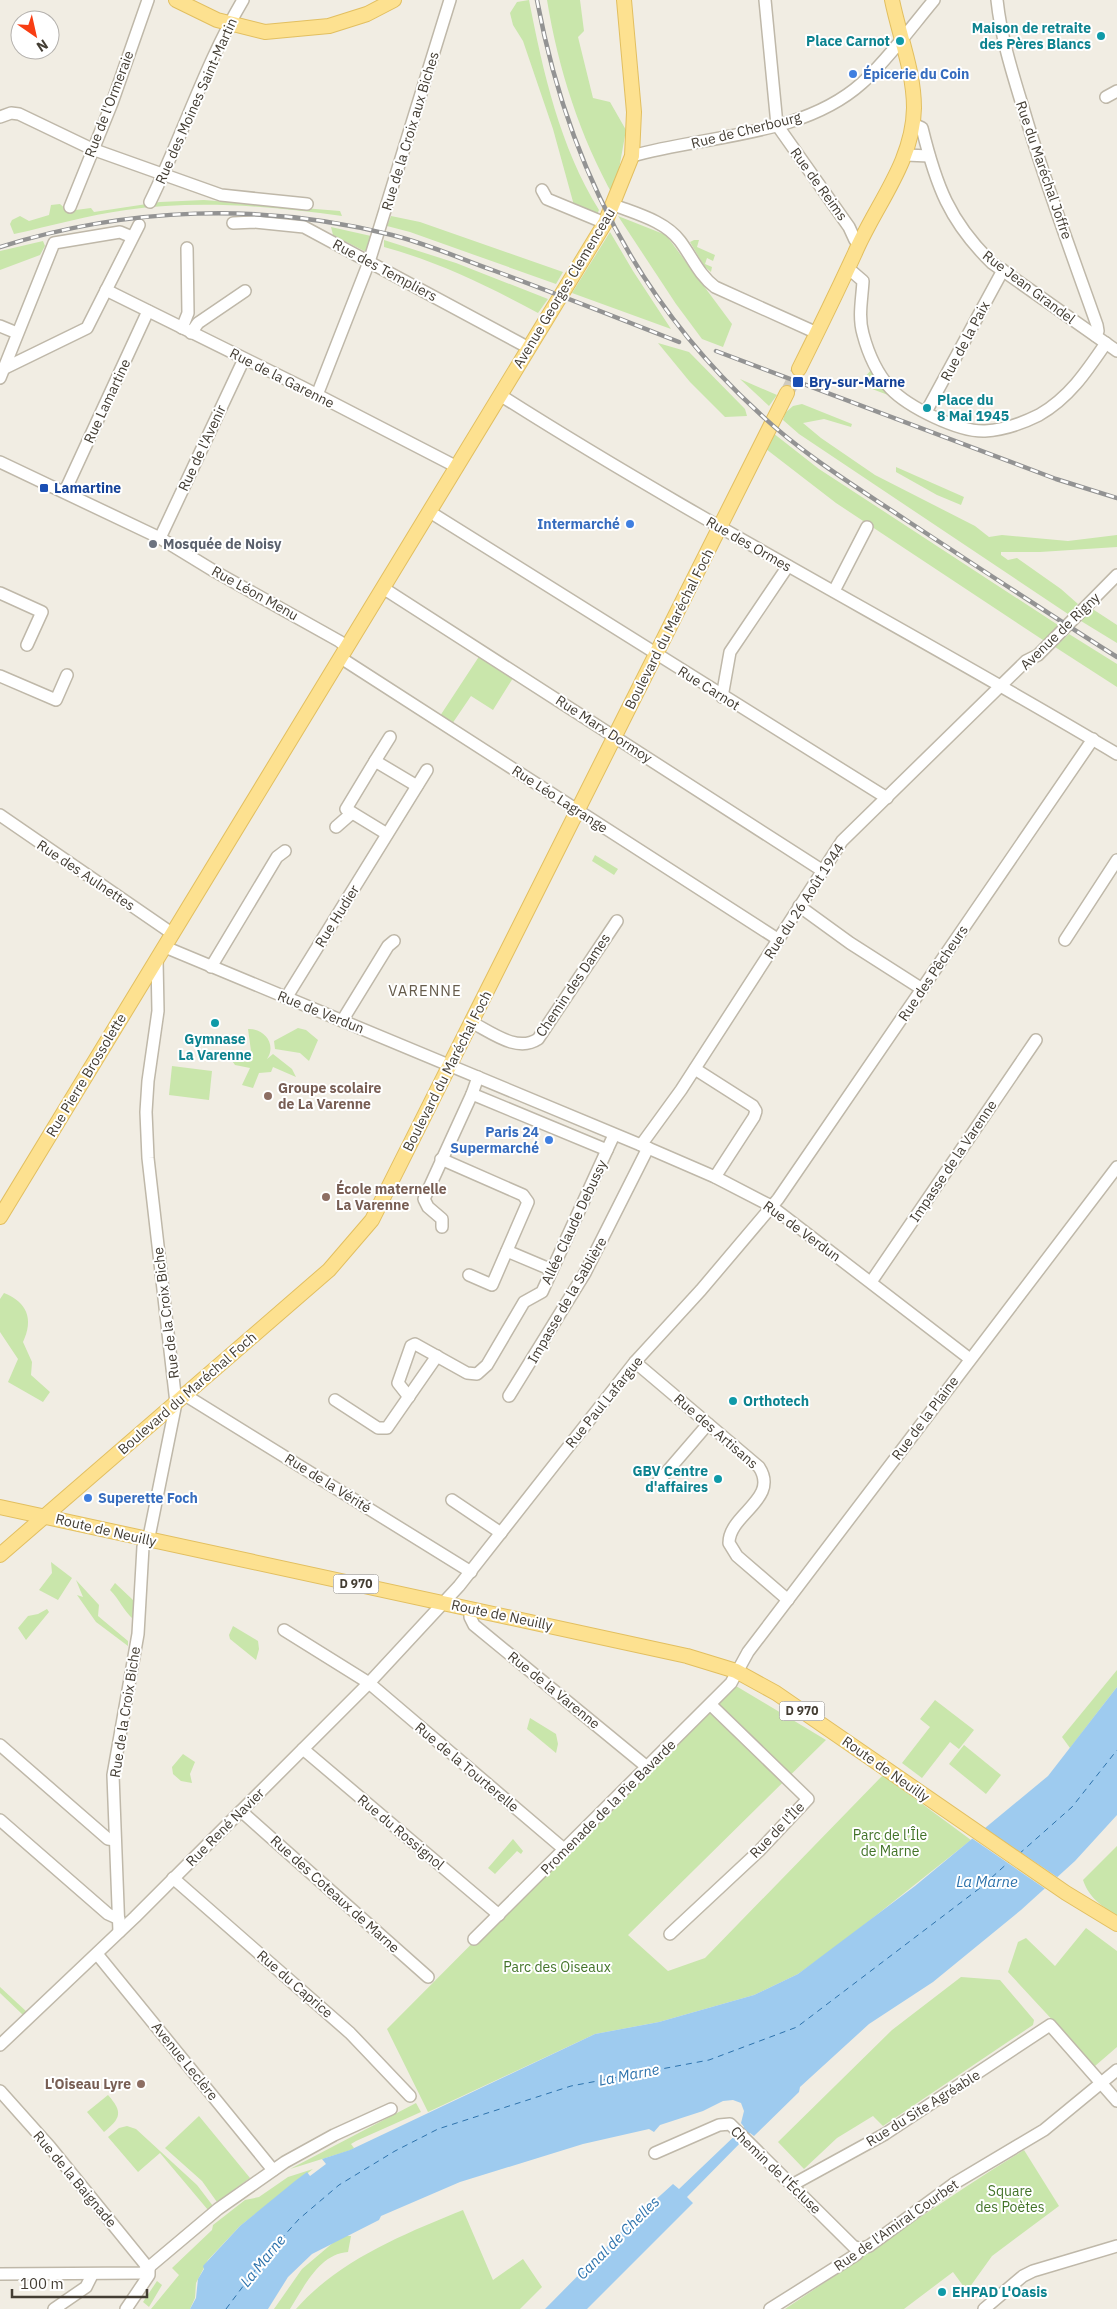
<svg xmlns="http://www.w3.org/2000/svg" width="1117" height="2309" font-family="'IBM Plex Sans',sans-serif">
  <rect width="100%" height="100%" fill="#f1ede3"/>
  <g fill="#c9e6ab">
    <path d="M529,0C543,72 560,147 599,210L595,219L575,209L553,129L523,41L513,25L510,13L517,2Z"/>
    <path d="M547,0H580L584,31L578,37L593,98L610,102L626,130L614,197C580,137 558,68 547,0Z"/>
    <path d="M204,200L340,211L342,216C270,206 198,200 126,210C88,215 51,226 14,234L10,224L12,220L20,216L29,221L49,215L51,205L60,204L68,211L91,208L94,212L160,202Z"/>
    <path d="M391,216L420,222L563,272L556,284L410,232L387,226Z"/>
    <path d="M618,216L666,235L732,324L723,347L702,339L676,304Z"/>
    <path d="M331,227L371,236L366,252L333,235Z"/>
    <path d="M610,232L633,271L671,329L572,293Z"/>
    <path d="M384,240L456,263L548,299L538,313C488,286 439,262 384,247Z"/>
    <path d="M694,240H699L697,247L715,255L713,261L707,258L705,264L712,267L711,272L704,266L690,242Z"/>
    <path d="M43,241L45,246L40,255L0,270V251Z"/>
    <path d="M658,343L689,352L745,409L747,416L725,417L690,382Z"/>
    <path d="M871,370L889,395H888L859,384Z"/>
    <path d="M740,379L777,395L769,406Z"/>
    <path d="M802,404L852,424L851,427L824,419L803,423L821,438L875,475L975,526L989,537L1002,535L1068,541L1117,535V547L1040,552H1001V555L1008,560L1017,558L1061,589L1078,604L1068,614L799,434L783,420L785,413L793,406Z"/>
    <path d="M773,433L819,469L1058,625L1046,642L836,503L766,449Z"/>
    <path d="M896,467L964,497L961,505L937,495L896,472Z"/>
    <path d="M1091,608L1117,625V643L1081,621Z"/>
    <path d="M1069,634L1117,664V687L1055,647Z"/>
    <path d="M480,655L513,678L493,710L471,696L452,724L440,716Z"/>
    <path d="M595,855L618,869L614,875L592,861Z"/>
    <path d="M298,1028L306,1030L318,1040L309,1061L300,1053L275,1049L274,1041Z"/>
    <path d="M248,1029C264,1028 277,1044 267,1059L273,1054L292,1069L296,1077L273,1067L271,1072L259,1073L253,1088L242,1085L250,1068L235,1065L228,1055L251,1051Z"/>
    <path d="M172,1066L212,1071L209,1100L169,1095Z"/>
    <path d="M4,1293C27,1302 34,1319 23,1342L32,1362L31,1375L50,1392L43,1402L8,1382L18,1359L0,1332V1299Z"/>
    <path d="M51,1562L72,1578L58,1600L39,1590L52,1573Z"/>
    <path d="M76,1580L99,1605L98,1616L128,1641V1646L96,1622L77,1595L83,1597Z"/>
    <path d="M115,1583L133,1600V1619C123,1610 120,1600 110,1590Z"/>
    <path d="M47,1609L49,1612L26,1640L18,1628L28,1616L38,1614Z"/>
    <path d="M233,1626L258,1641L259,1649L256,1660L230,1639L229,1635Z"/>
    <path d="M1117,1670V1687L1070,1748L1062,1737Z"/>
    <path d="M731,1683L826,1740L628,1935L668,1971L705,1958L883,1775L971,1840L840,1944L798,1974L754,1995L659,2022L595,2034L428,2112L387,2029Z"/>
    <path d="M935,1700L974,1730L959,1749L950,1742L922,1778L902,1763L930,1727L920,1719Z"/>
    <path d="M530,1718L556,1734L558,1744L556,1753L527,1729Z"/>
    <path d="M964,1745L1001,1775L986,1794L949,1764Z"/>
    <path d="M183,1754L195,1762L190,1774L192,1783L181,1781L173,1774L172,1767Z"/>
    <path d="M513,1839L523,1851L521,1854L517,1851L495,1874L488,1868Z"/>
    <path d="M1117,1846V1916C1102,1906 1089,1898 1083,1880Z"/>
    <path d="M1086,1928L1117,1951V2047L1095,2066L1008,1972L1018,1942L1026,1938L1055,1966Z"/>
    <path d="M961,1977L1000,1980L1034,2020L1033,2025L883,2126L873,2116L837,2138L804,2169L778,2142L892,2030Z"/>
    <path d="M0,1987L27,2012L23,2015L0,1993Z"/>
    <path d="M108,2095C123,2112 121,2118 104,2132L87,2112Z"/>
    <path d="M416,2103L421,2112L356,2141L351,2144L354,2148L351,2150L290,2169Z"/>
    <path d="M199,2116L250,2178L217,2202L202,2181L165,2148Z"/>
    <path d="M127,2126L136,2129L197,2185L213,2206L208,2210L160,2153L138,2172L108,2137L119,2128Z"/>
    <path d="M1024,2150L1059,2206L992,2256L967,2291L953,2272L904,2309H785C865,2256 942,2200 1024,2150Z"/>
    <path d="M313,2169L240,2226L208,2260L196,2283L195,2298L190,2309H151L179,2275L172,2268L212,2230L213,2225L245,2200L259,2197L288,2177Z"/>
    <path d="M463,2210L493,2280L523,2259L542,2287L520,2309H296C339,2260 404,2234 463,2210Z"/>
    <path d="M341,2236H351L348,2252C319,2254 304,2287 290,2309H274L302,2269Z"/>
    <path d="M157,2281L162,2285L149,2307L143,2302Z"/>
  </g>
  <path fill="#9ecbef" d="M1117,1687V1815L1075,1861L1021,1910L933,1982L869,2024L800,2087L799,2092L754,2136L750,2133L687,2197L693,2203L587,2309H545L631,2222L673,2184L679,2189L744,2127L741,2123L744,2111L741,2103L733,2100L723,2101L703,2111L660,2125L654,2132L649,2129L583,2144L460,2182L381,2216L379,2220L312,2254L288,2277L268,2309H190L196,2298L198,2279L204,2269L203,2266L240,2226L295,2181L307,2172L310,2176L326,2164L322,2159L350,2150L595,2034L659,2022L754,1995L798,1974L915,1886L1048,1776Z"/>
  <path fill="#f1ede3" d="M983,1827L1060,1879L1047,1890L970,1837Z"/>
  <g fill="none" stroke-linecap="round" stroke-linejoin="round">
    <g stroke="#2e73ac" stroke-width="1" stroke-dasharray="6 5" stroke-linecap="butt">
      <path d="M1019,1854L1072,1807L1117,1750"/>
      <path d="M226,2309L265,2257L299,2219L339,2185L395,2151L438,2129L571,2086L709,2060L797,2027L980,1888L1010,1861"/>
    </g>
    <path stroke="#cecac0" stroke-width="14" stroke-dasharray="14 7" stroke-linecap="butt" d="M787,393L799,369"/>
    <defs>
      <g id="minor">
        <path d="M765,0L777,125L849,227L855,240L860,243"/>
        <path d="M997,0C1001,38 1013,75 1024,111C1045,183 1072,254 1097,325L1098,331L1096,336"/>
        <path d="M1106,97L1117,91"/>
        <path d="M0,117L11,113L19,114L92,149L221,195L307,204"/>
        <path d="M913,124L922,128C936,185 949,221 992,263L1117,351"/>
        <path d="M906,155L929,156"/>
        <path d="M632,156C705,135 802,137 862,83C886,62 913,25 934,0"/>
        <path d="M542,190L547,199L605,223"/>
        <path d="M150,202C183,135 205,64 243,0"/>
        <path d="M614,205C637,214 665,221 680,241C692,257 699,275 715,287L817,333"/>
        <path d="M70,207L112,103L148,0"/>
        <path d="M233,223L255,222L304,227L529,348"/>
        <path d="M849,269L863,281C862,299 858,317 863,334C868,353 877,373 890,388C908,407 958,432 985,431C1003,430 1023,423 1039,415C1069,398 1087,371 1106,343"/>
        <path d="M106,290L302,387L457,467"/>
        <path d="M0,326L17,333"/>
        <path d="M182,328L188,313L187,248"/>
        <path d="M191,333L198,323L245,291"/>
        <path d="M5,368L87,328L139,225"/>
        <path d="M0,378L54,243L120,232L132,237"/>
        <path d="M317,395L369,262L450,0"/>
        <path d="M500,395C701,523 913,632 1117,754"/>
        <path d="M926,412L1003,270"/>
        <path d="M0,462L160,538L214,571L339,641L347,647"/>
        <path d="M65,491L148,311"/>
        <path d="M430,512L887,798"/>
        <path d="M160,538L244,359"/>
        <path d="M383,588L823,871"/>
        <path d="M834,591L867,527"/>
        <path d="M0,593L42,612L27,645"/>
        <path d="M341,658L779,940"/>
        <path d="M0,676L56,700L67,675"/>
        <path d="M722,697L730,652L788,566"/>
        <path d="M375,761L390,737"/>
        <path d="M0,815L173,934"/>
        <path d="M336,827L352,813"/>
        <path d="M387,834L346,809L375,761L417,786"/>
        <path d="M799,906L850,943L922,989"/>
        <path d="M1065,940L1117,860"/>
        <path d="M165,947L648,1148L715,1177L771,1206L970,1359"/>
        <path d="M211,967L277,857L285,851"/>
        <path d="M286,998L427,770"/>
        <path d="M342,1021L388,946L394,941"/>
        <path d="M471,1022C491,1032 517,1053 538,1039L617,921"/>
        <path d="M695,1069L753,1106L756,1111L754,1117L715,1177"/>
        <path d="M478,1077L472,1094L607,1150L614,1135"/>
        <path d="M641,1145L681,1090L842,841L1026,661L1038,655L1117,575"/>
        <path d="M441,1159L523,1195L528,1202L492,1285L469,1275"/>
        <path d="M442,1227V1219L428,1207L424,1199L472,1094"/>
        <path d="M507,1251L552,1270"/>
        <path d="M871,1282L1036,1040"/>
        <path d="M635,1362L759,1467C780,1499 729,1514 729,1543L737,1556L788,1600"/>
        <path d="M185,1395L471,1572"/>
        <path d="M509,1396L585,1273L648,1148"/>
        <path d="M409,1397L398,1383L411,1346L415,1344L467,1373L477,1374L487,1365L524,1302L542,1292L607,1150"/>
        <path d="M335,1400L378,1428H387L437,1356"/>
        <path d="M658,1482L708,1424"/>
        <path d="M452,1500L501,1533"/>
        <path d="M470,1609V1617L474,1625L647,1767"/>
        <path d="M284,1630L369,1683L565,1850"/>
        <path d="M0,1745L108,1839L115,1840"/>
        <path d="M303,1749L499,1915"/>
        <path d="M241,1811L428,1977"/>
        <path d="M0,1820L108,1914L119,1919"/>
        <path d="M173,1878L350,2033L410,2096"/>
        <path d="M119,1932L113,1775L138,1634L143,1547L150,1532L176,1403L148,1158L146,1112L148,1081L158,1011L157,960"/>
        <path d="M670,1934L759,1851L808,1799L711,1705"/>
        <path d="M474,1939L731,1683L748,1652L1117,1167"/>
        <path d="M97,1954L273,2170"/>
        <path d="M0,2045L135,1917L369,1683L459,1586L635,1362L701,1290L778,1199L1093,739"/>
        <path d="M0,2091L50,2147L149,2269"/>
        <path d="M655,2153L719,2125L730,2124L853,2246L860,2249"/>
        <path d="M792,2185L885,2134L1050,2025L1117,2101"/>
        <path d="M0,2274L142,2273L218,2209L285,2162L334,2135L391,2109"/>
        <path d="M54,2309L86,2287L92,2275"/>
        <path d="M126,2309L149,2275V2269"/>
        <path d="M770,2309L857,2254L860,2249L869,2246L955,2183L1044,2130L1117,2070"/>
        <path d="M984,2309L1023,2276L1033,2271L1117,2246"/>
      </g>
      <g id="major">
        <path d="M176,0L217,20L265,32L329,26L367,14L394,0"/>
        <path d="M799,369C818,331 837,292 855,253C876,204 913,163 914,108C914,71 899,35 892,0"/>
        <path d="M0,1217L605,223L632,156L634,112L624,0"/>
        <path d="M0,1507L687,1656L736,1671L776,1693L1066,1893L1117,1924"/>
        <path d="M0,1555L329,1270L372,1220L787,393"/>
      </g>
    </defs>
    <use href="#minor" stroke="#bfb8a9" stroke-width="14"/>
    <use href="#major" stroke="#e2bf60" stroke-width="16"/>
    <use href="#minor" stroke="#fff" stroke-width="11"/>
    <use href="#major" stroke="#fde190" stroke-width="14"/>
    <defs>
      <g id="rail">
        <path d="M537,0C567,161 636,300 758,412C802,454 855,486 906,520C976,566 1046,612 1117,657"/>
        <path d="M0,247C127,207 263,202 392,235C428,244 461,259 495,271C557,294 618,318 679,342"/>
        <path d="M716,351L1056,479L1117,498"/>
      </g>
    </defs>
    <use href="#rail" stroke="#939393" stroke-width="4.5"/>
    <use href="#rail" stroke="#fff" stroke-width="2.5" stroke-dasharray="8" stroke-linecap="butt"/>
  </g>
  <g fill="#0f9aa8" stroke="#fff" stroke-width="2">
    <circle cx="1101" cy="36" r="5"/>
    <circle cx="900" cy="41" r="5"/>
    <circle cx="927" cy="408" r="5"/>
    <circle cx="215" cy="1023" r="5"/>
    <circle cx="733" cy="1401" r="5"/>
    <circle cx="718" cy="1479" r="5"/>
    <circle cx="942" cy="2292" r="5"/>
  </g>
  <g fill="#3f7fe0" stroke="#fff" stroke-width="2">
    <circle cx="853" cy="74" r="5"/>
    <circle cx="630" cy="524" r="5"/>
    <circle cx="549" cy="1140" r="5"/>
    <circle cx="88" cy="1498" r="5"/>
  </g>
  <g fill="#1a4fb4" stroke="#fff" stroke-width="2">
    <rect x="792" y="376" width="12" height="12" rx="2.5"/>
    <rect x="39" y="483" width="10" height="10" rx="2.5"/>
  </g>
  <circle fill="#6b7280" stroke="#fff" stroke-width="2" cx="153" cy="544" r="5"/>
  <g fill="#8d6e63" stroke="#fff" stroke-width="2">
    <circle cx="268" cy="1096" r="5"/>
    <circle cx="326" cy="1197" r="5"/>
    <circle cx="141" cy="2084" r="5"/>
  </g>
  <g text-anchor="middle" stroke-width="4" stroke-linejoin="round" paint-order="stroke">
    <g fill="#fff" stroke="#7b7770" stroke-width="1">
      <rect x="333.5" y="1574.5" width="45" height="19" rx="4"/>
      <rect x="779.5" y="1701.5" width="45" height="19" rx="4"/>
    </g>
    <g font-size="12" font-weight="bold" fill="#433d33">
      <text x="356" y="1588">D 970</text>
      <text x="802" y="1715">D 970</text>
    </g>
    <g font-size="14" font-weight="bold" fill="#0d838f" stroke="#fff" text-anchor="end">
      <text x="1091" y="33">Maison de retraite<tspan x="1091" dy="16">des Pères Blancs</tspan></text>
      <text x="890" y="46">Place Carnot</text>
      <text x="937" y="405" text-anchor="start">Place du<tspan x="937" dy="16">8 Mai 1945</tspan></text>
      <text x="215" y="1044" text-anchor="middle">Gymnase<tspan x="215" dy="16">La Varenne</tspan></text>
      <text x="743" y="1406" text-anchor="start">Orthotech</text>
      <text x="708" y="1476">GBV Centre<tspan x="708" dy="16">d'affaires</tspan></text>
      <text x="952" y="2297" text-anchor="start">EHPAD L'Oasis</text>
    </g>
    <g font-size="14" font-weight="bold" fill="#366cbe" stroke="#fff" text-anchor="start">
      <text x="863" y="79">Épicerie du Coin</text>
      <text x="620" y="529" text-anchor="end">Intermarché</text>
      <text x="539" y="1137" text-anchor="end">Paris 24<tspan x="539" dy="16">Supermarché</tspan></text>
      <text x="98" y="1503">Superette Foch</text>
    </g>
    <g font-size="14" fill="#433d33" stroke="#fff">
      <text transform="translate(196 101) rotate(-66)" y="5">Rue des Moines Saint-Martin</text>
      <text transform="translate(109 104) rotate(-69)" y="5">Rue de l'Ormeraie</text>
      <text transform="translate(746 130) rotate(-14)" y="5">Rue de Cherbourg</text>
      <text transform="translate(410 131) rotate(-73)" y="5">Rue de la Croix aux Biches</text>
      <text transform="translate(1044 170) rotate(71)" y="5">Rue du Maréchal Joffre</text>
      <text transform="translate(819 184) rotate(54)" y="5">Rue de Reims</text>
      <text transform="translate(385 270) rotate(28)" y="5">Rue des Templiers</text>
      <text transform="translate(1029 287) rotate(37)" y="5">Rue Jean Grandel</text>
      <text transform="translate(564 288) rotate(-59)" y="5">Avenue Georges Clemenceau</text>
      <text transform="translate(965 341) rotate(-62)" y="5">Rue de la Paix</text>
      <text transform="translate(282 378) rotate(27)" y="5">Rue de la Garenne</text>
      <text transform="translate(107 401) rotate(-65)" y="5">Rue Lamartine</text>
      <text transform="translate(202 448) rotate(-65)" y="5">Rue de l'Avenir</text>
      <text transform="translate(749 544) rotate(30)" y="5">Rue des Ormes</text>
      <text transform="translate(255 593) rotate(29)" y="5">Rue Léon Menu</text>
      <text transform="translate(669 629) rotate(-63)" y="5">Boulevard du Maréchal Foch</text>
      <text transform="translate(1060 631) rotate(-44)" y="5">Avenue de Rigny</text>
      <text transform="translate(709 688) rotate(32)" y="5">Rue Carnot</text>
      <text transform="translate(604 729) rotate(33)" y="5">Rue Marx Dormoy</text>
      <text transform="translate(560 799) rotate(33)" y="5">Rue Léo Lagrange</text>
      <text transform="translate(86 875) rotate(34)" y="5">Rue des Aulnettes</text>
      <text transform="translate(804 901) rotate(-57)" y="5">Rue du 26 Août 1944</text>
      <text transform="translate(337 916) rotate(-58)" y="5">Rue Hudier</text>
      <text transform="translate(933 973) rotate(-56)" y="5">Rue des Pêcheurs</text>
      <text transform="translate(573 985) rotate(-56)" y="5">Chemin des Dames</text>
      <text transform="translate(321 1012) rotate(22)" y="5">Rue de Verdun</text>
      <text transform="translate(447 1071) rotate(-63)" y="5">Boulevard du Maréchal Foch</text>
      <text transform="translate(86 1075) rotate(-59)" y="5">Rue Pierre Brossolette</text>
      <text transform="translate(953 1161) rotate(-56)" y="5">Impasse de la Varenne</text>
      <text transform="translate(574 1222) rotate(-65)" y="5">Allée Claude Debussy</text>
      <text transform="translate(802 1231) rotate(36)" y="5">Rue de Verdun</text>
      <text transform="translate(567 1300) rotate(-60)" y="5">Impasse de la Sablière</text>
      <text transform="translate(166 1313) rotate(-97)" y="5">Rue de la Croix Biche</text>
      <text transform="translate(187 1393) rotate(-41)" y="5">Boulevard du Maréchal Foch</text>
      <text transform="translate(604 1402) rotate(-51)" y="5">Rue Paul Lafargue</text>
      <text transform="translate(925 1418) rotate(-53)" y="5">Rue de la Plaine</text>
      <text transform="translate(716 1431) rotate(41)" y="5">Rue des Artisans</text>
      <text transform="translate(328 1483) rotate(32)" y="5">Rue de la Vérité</text>
      <text transform="translate(106 1530) rotate(13)" y="5">Route de Neuilly</text>
      <text transform="translate(502 1615) rotate(12)" y="5">Route de Neuilly</text>
      <text transform="translate(554 1690) rotate(39)" y="5">Rue de la Varenne</text>
      <text transform="translate(125 1712) rotate(-81)" y="5">Rue de la Croix Biche</text>
      <text transform="translate(467 1767) rotate(40)" y="5">Rue de la Tourterelle</text>
      <text transform="translate(886 1769) rotate(35)" y="5">Route de Neuilly</text>
      <text transform="translate(608 1807) rotate(-45)" y="5">Promenade de la Pie Bavarde</text>
      <text transform="translate(225 1827) rotate(-45)" y="5">Rue René Navier</text>
      <text transform="translate(777 1830) rotate(-46)" y="5">Rue de l'Île</text>
      <text transform="translate(401 1832) rotate(40)" y="5">Rue du Rossignol</text>
      <text transform="translate(335 1894) rotate(42)" y="5">Rue des Coteaux de Marne</text>
      <text transform="translate(295 1984) rotate(41)" y="5">Rue du Caprice</text>
      <text transform="translate(185 2061) rotate(51)" y="5">Avenue Leclère</text>
      <text transform="translate(923 2108) rotate(-32)" y="5">Rue du Site Agréable</text>
      <text transform="translate(776 2170) rotate(44)" y="5">Chemin de l'Écluse</text>
      <text transform="translate(75 2179) rotate(50)" y="5">Rue de la Baignade</text>
      <text transform="translate(896 2225) rotate(-35)" y="5">Rue de l'Amiral Courbet</text>
    </g>
    <g font-size="14" font-weight="bold" fill="#164399" stroke="#fff" text-anchor="start">
      <text x="809" y="387">Bry-sur-Marne</text>
      <text x="54" y="493">Lamartine</text>
    </g>
    <g font-size="14" font-weight="bold" fill="#5b616d" stroke="#fff" text-anchor="start">
      <text x="163" y="549">Mosquée de Noisy</text>
    </g>
    <g font-size="14" font-weight="bold" fill="#785e54" stroke="#fff" text-anchor="start">
      <text x="278" y="1093">Groupe scolaire<tspan x="278" dy="16">de La Varenne</tspan></text>
      <text x="336" y="1194">École maternelle<tspan x="336" dy="16">La Varenne</tspan></text>
      <text x="131" y="2089" text-anchor="end">L'Oiseau Lyre</text>
    </g>
    <g font-size="14" fill="#427328" stroke="#fff">
      <text x="890" y="1840">Parc de l'Île<tspan x="890" dy="16">de Marne</tspan></text>
      <text x="557" y="1972">Parc des Oiseaux</text>
      <text x="1010" y="2196">Square<tspan x="1010" dy="16">des Poètes</tspan></text>
    </g>
    <g font-size="15" letter-spacing="1" fill="#655b4b" stroke="#fff">
      <text x="425" y="996">VARENNE</text>
    </g>
    <g font-size="15" font-style="italic" fill="#2e73ac" stroke="#fff">
      <text x="987" y="1887">La Marne</text>
      <text transform="translate(629 2075) rotate(-11)" y="5">La Marne</text>
      <text transform="translate(618 2238) rotate(-45)" y="5">Canal de Chelles</text>
      <text transform="translate(263 2261) rotate(-51)" y="5">La Marne</text>
    </g>
  </g>
  <g transform="translate(35 35) rotate(146)"><circle r="24" fill="#ffffff" stroke="#b4b1ad"/>
  <path d="M0-4L9 19L0 12L-9 19Z" fill="#f83d13"/>
  <text y="-8" font-size="14" font-weight="bold" text-anchor="middle" fill="#433d33">N</text>
  </g>
  <path d="M12 2289v8h135v-8" fill="none" stroke="#433d33" stroke-width="2.5"/>
  <text x="20" y="2289" font-size="15" fill="#433d33" stroke="#ffffff" stroke-width="4" paint-order="stroke">100 m</text>
</svg>
